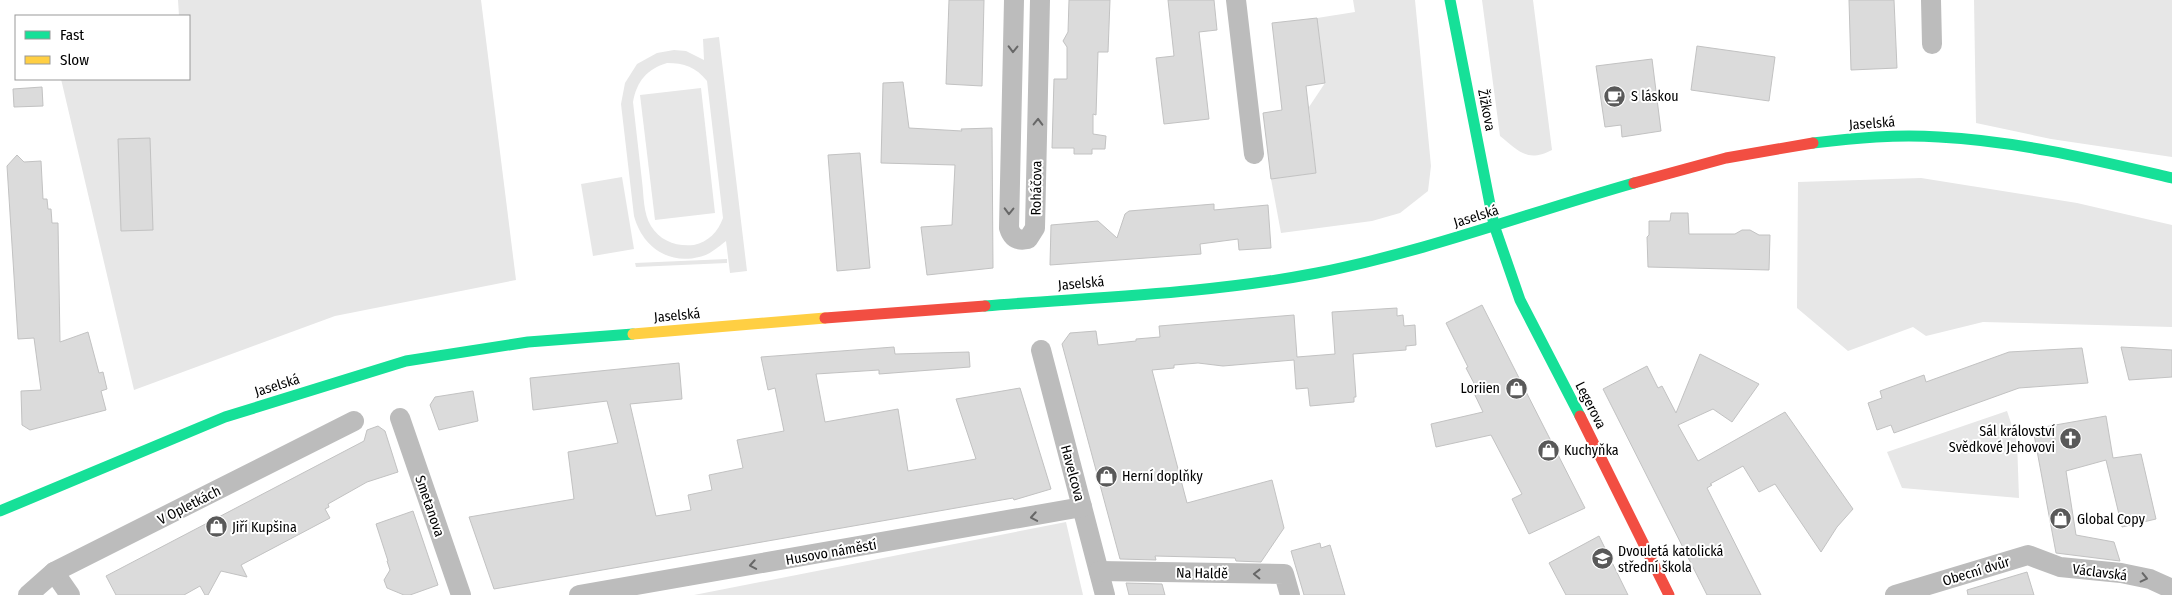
<svg xmlns="http://www.w3.org/2000/svg" width="2172" height="595" font-family="'Fira Sans Condensed',sans-serif">
  <rect width="100%" height="100%" fill="#fff"/>
  <g fill="#e7e7e7" fill-rule="evenodd">
    <path d="M178,0H481L516,280L335,316L134,390L61,79H189V16H179Z"/>
    <path d="M1353,0H1415L1431,166L1428,191L1400,213L1372,221L1281,233L1271,179L1316,173L1309,107L1325,83L1317,18L1355,12Z"/>
    <path d="M1482,0H1533L1552,150C1527,163 1519,151 1500,136Z"/>
    <path d="M1974,0H2172V157L2051,139L1976,123Z"/>
    <path d="M719,37L747,271L730,273L726,241C718,247 710,255 699,257C668,265 642,246 634,216L621,104L625,83L637,64L657,53L674,50L686,51L704,60L703,39ZM667,63C684,63 696,67 707,81L723,218C718,232 708,242 694,245C677,247 660,241 651,226C643,213 644,196 642,181C639,155 636,128 633,102C637,81 647,69 667,63Z"/>
    <path d="M701,88L715,213L655,220L640,95Z"/>
    <path d="M622,177L634,249L593,256L581,184Z"/>
    <path d="M1921,178L2077,203L2172,225V327L1983,322L1926,336L1913,327L1848,351L1797,308L1798,182Z"/>
    <path d="M727,259V263L636,267L635,263Z"/>
    <path d="M2007,411L2017,441L2019,498L1902,488L1887,452Z"/>
    <path d="M1066,522L1083,595H694Z"/>
  </g>
  <g fill="#dbdbdb" stroke="#c2c2c2">
    <path d="M949,0H984L982,86L946,84Z"/>
    <path d="M1069,0H1110L1108,52H1098L1096,115L1093,114V134L1106,136L1105,149H1092V154H1074V148H1052L1054,79H1067V47L1063,41L1068,32Z"/>
    <path d="M1168,0H1214L1217,30L1199,32L1209,119L1164,124L1156,58L1174,56Z"/>
    <path d="M1849,0H1894L1897,68L1851,70Z"/>
    <path d="M1317,18L1325,83L1306,86L1316,173L1271,179L1263,113L1282,110L1272,23Z"/>
    <path d="M1697,46L1775,57L1769,101L1691,90Z"/>
    <path d="M1652,59L1661,131L1622,137L1621,125L1605,127L1596,66Z"/>
    <path d="M903,82L909,128L962,131L961,129L992,128L993,268L927,275L921,227L952,225L955,165L881,163L883,83Z"/>
    <path d="M42,87L43,106L14,107L13,89Z"/>
    <path d="M150,138L153,230L121,231L118,139Z"/>
    <path d="M860,153L870,268L837,271L828,155Z"/>
    <path d="M17,155L24,162L41,161L43,199H47L48,209H51L52,223H58L60,342L88,332L99,373L103,372L107,389L101,391L106,410L30,430L22,425L21,391L41,390L34,338L18,339L7,166Z"/>
    <path d="M1214,204V210L1268,205L1271,248L1239,250L1238,239L1200,244L1201,254L1050,265L1051,225L1098,221L1117,238L1125,214L1129,211Z"/>
    <path d="M1671,213H1688L1689,234H1735L1742,230H1750L1759,235H1770L1769,270L1648,267L1647,237L1649,235V221H1670Z"/>
    <path d="M1482,305L1585,508L1529,534L1512,499L1522,494L1491,435L1436,447L1431,424L1483,412L1473,391L1477,389L1466,368L1468,367L1446,323Z"/>
    <path d="M1397,308V316L1403,315L1404,326L1415,325L1416,345L1406,346V350L1353,354L1356,397H1354V402L1310,406L1308,388L1296,389L1294,360L1223,366L1198,363L1174,365V368L1152,370L1187,503L1272,480L1284,528L1261,562L1236,561L1235,558L1155,556L1156,560L1120,559L1062,344L1070,333L1096,331L1098,345L1136,341V339L1160,337L1159,326L1294,315L1297,357L1335,354L1332,312Z"/>
    <path d="M894,347L895,354L969,352L970,367L879,374V370L816,374L825,422L898,409L908,471L976,459L956,399L1020,388L1051,489L1014,500L1013,498L494,589L469,517L574,499L568,452L618,443L607,401L533,410L530,378L679,363L682,399L630,404L656,516L691,510L688,495L712,490L709,475L743,468L737,440L784,431L775,388L768,390L761,357Z"/>
    <path d="M2121,347L2172,350V377L2129,380Z"/>
    <path d="M2082,348L2088,383L2019,388L1894,433L1891,425L1877,430L1868,403L1882,398L1880,391L1924,375L1926,382L2009,352Z"/>
    <path d="M1700,354L1759,384L1732,422L1713,409L1678,425L1698,461L1785,412L1853,509L1837,527L1821,552L1775,484L1759,492L1743,466L1710,484L1712,485L1707,488L1761,595H1707L1603,389L1647,366L1658,388L1662,386L1676,413Z"/>
    <path d="M473,391L478,421L439,430L430,405L435,397Z"/>
    <path d="M2106,416L2113,458L2141,454L2156,519L2122,527L2106,460L2066,471L2076,535L2114,542L2120,561L2056,553L2033,429Z"/>
    <path d="M378,426L385,431L398,472L367,482L328,504L329,507L325,509L330,518L241,565L247,577L221,571L208,595H205L200,586L184,595H116L106,576L364,441L367,430Z"/>
    <path d="M413,511L438,585L410,595H404L387,588L384,580L390,570L387,561H388L376,524Z"/>
    <path d="M1599,536L1628,595H1566L1549,563Z"/>
    <path d="M1320,543L1321,548L1330,545L1345,595H1304L1291,551Z"/>
    <path d="M2027,572L2034,595H1968L1967,590Z"/>
    <path d="M1126,583L1162,584L1165,595H1129Z"/>
  </g>
  <g fill="none" stroke-linecap="round" stroke-linejoin="round">
    <g stroke="#bcbcbc" stroke-width="20">
      <path d="M1014,0L1009,228C1012,238 1018,241 1028,239L1035,228L1040,0"/>
      <path d="M1236,0L1254,154"/>
      <path d="M1931,0L1932,44"/>
      <path d="M1041,350L1105,595"/>
      <path d="M400,418L461,595"/>
      <path d="M1099,571L1284,574L1290,595"/>
      <path d="M54,572L70,595"/>
      <path d="M28,595L54,572L354,421"/>
      <path d="M579,595L1082,507"/>
      <path d="M1895,595L2028,555L2060,567L2121,573L2150,579L2172,589"/>
    </g>
    <g stroke="#16e098" stroke-width="11">
      <path d="M1450,0L1494,225L1520,300L1580,416"/>
      <path d="M1813,143C1855,138 1897,134 1939,137C2018,141 2095,160 2172,178"/>
      <path d="M985,306C1095,297 1208,294 1317,273C1425,252 1528,213 1634,183"/>
      <path d="M0,511L225,417L406,361L528,342L633,334"/>
    </g>
    <path stroke="#ffcf43" stroke-width="11" d="M633,334L825,318"/>
    <g stroke="#f24e42" stroke-width="11">
      <path d="M1634,183L1726,158L1813,143"/>
      <path d="M825,318L985,306"/>
      <path d="M1580,416L1669,595"/>
    </g>
  </g>
  <defs><path id="oneway-chevron" d="M-2-3.5L2.5 0L-2 3.5" fill="none" stroke-width="1.6" stroke-linecap="round" stroke-linejoin="round" transform="scale(1.25)"/></defs>
  <g stroke="#676767">
    <use href="#oneway-chevron" transform="translate(1013 49) rotate(91)"/>
    <use href="#oneway-chevron" transform="translate(1038 122) rotate(-89)"/>
    <use href="#oneway-chevron" transform="translate(1009 211) rotate(91)"/>
    <use href="#oneway-chevron" transform="translate(1034 517) rotate(170)"/>
    <use href="#oneway-chevron" transform="translate(753 565) rotate(170)"/>
    <use href="#oneway-chevron" transform="translate(1257 574) rotate(-179)"/>
    <use href="#oneway-chevron" transform="translate(2144 578) rotate(13)"/>
  </g>
  <defs>
    <symbol id="cafe-disc" viewBox="-11 -11 22 22"><circle r="9.5" fill="#595959" stroke="#fff"/><path d="M-5.5-4.5H6V0H3Q3 3.5 0 3.5H-2.5Q-5.5 3.5-5.5 0ZM3-3.2v2h1.7v-2ZM-6 4.5H4V6H-6Z" fill="#fff"/></symbol>
    <symbol id="shop-disc" viewBox="-11 -11 22 22"><circle r="9.5" fill="#595959" stroke="#fff"/><path d="M-5-2.5h2.3a2.7 3.5 0 0 1 5.4 0H5L5.5 6h-11ZM-1.5-2.5h3a1.5 2.3 0 0 0-3 0Z" fill="#fff"/></symbol>
    <symbol id="church-disc" viewBox="-11 -11 22 22"><circle r="9.5" fill="#595959" stroke="#fff"/><path d="M-1.2-6h2.4v3.5h3.3v2.4h-3.3V6h-2.4V-.1h-3.3v-2.4h3.3Z" fill="#fff"/></symbol>
    <symbol id="school-disc" viewBox="-11 -11 22 22"><circle r="9.5" fill="#595959" stroke="#fff"/><path d="M0-5L7-2L0 1L-7-2ZM-4 1L0 2.5L4 1V4Q0 6-4 4Z" fill="#fff"/></symbol>
  </defs>
  <g fill-rule="evenodd">
    <use href="#cafe-disc" x="1602" y="84" width="25" height="25"/>
    <use href="#shop-disc" x="1504" y="376" width="25" height="25"/>
    <use href="#church-disc" x="2058" y="426" width="25" height="25"/>
    <use href="#shop-disc" x="1536" y="438" width="25" height="25"/>
    <use href="#shop-disc" x="1094" y="464" width="25" height="25"/>
    <use href="#shop-disc" x="2048" y="506" width="25" height="25"/>
    <use href="#shop-disc" x="204" y="514" width="25" height="25"/>
    <use href="#school-disc" x="1590" y="546" width="25" height="25"/>
  </g>
  <g text-anchor="middle" stroke-width="4" stroke-linejoin="round" paint-order="stroke">
    <g font-size="14" fill="#000" stroke="#fff" text-anchor="start">
      <text x="1631" y="101">S láskou</text>
      <text x="1500" y="393" text-anchor="end">Loriien</text>
      <text x="2055" y="436" text-anchor="end">Sál království<tspan x="2055" dy="16">Svědkové Jehovovi</tspan></text>
      <text x="1564" y="455">Kuchyňka</text>
      <text x="1122" y="481">Herní doplňky</text>
      <text x="2077" y="524">Global Copy</text>
      <text x="232" y="532">Jiří Kupšina</text>
      <text x="1618" y="556">Dvouletá katolická<tspan x="1618" dy="16">střední škola</tspan></text>
    </g>
    <g font-size="14" fill="#000" stroke="#fff">
      <text transform="translate(1487 110) rotate(79)" y="5">Žižkova</text>
      <text transform="translate(1872 123) rotate(-4)" y="5">Jaselská</text>
      <text transform="translate(1036 188) rotate(-89)" y="5">Roháčova</text>
      <text transform="translate(1476 216) rotate(-17)" y="5">Jaselská</text>
      <text transform="translate(1081 283) rotate(-5)" y="5">Jaselská</text>
      <text transform="translate(677 315) rotate(-5)" y="5">Jaselská</text>
      <text transform="translate(277 385) rotate(-17)" y="5">Jaselská</text>
      <text transform="translate(1591 405) rotate(63)" y="5">Legerova</text>
      <text transform="translate(1073 473) rotate(75)" y="5">Havelcova</text>
      <text transform="translate(189 505) rotate(-27)" y="5">V Opletkách</text>
      <text transform="translate(430 506) rotate(71)" y="5">Smetanova</text>
      <text transform="translate(831 552) rotate(-10)" y="5">Husovo náměstí</text>
      <text transform="translate(1976 571) rotate(-17)" y="5">Obecní dvůr</text>
      <text transform="translate(2100 572) rotate(7)" y="5">Václavská</text>
      <text transform="translate(1202 573) rotate(1)" y="5">Na Haldě</text>
    </g>
  </g>
  <rect x="15" y="15" width="175" height="65" fill="#ffffff" stroke="#999999"/>
  <rect x="25" y="31" width="25" height="8" fill="#16e098" stroke="#999999"/>
  <text x="60" y="40" font-size="15" fill="#000000">Fast</text>
  <rect x="25" y="56" width="25" height="8" fill="#ffcf43" stroke="#999999"/>
  <text x="60" y="65" font-size="15" fill="#000000">Slow</text>
</svg>
